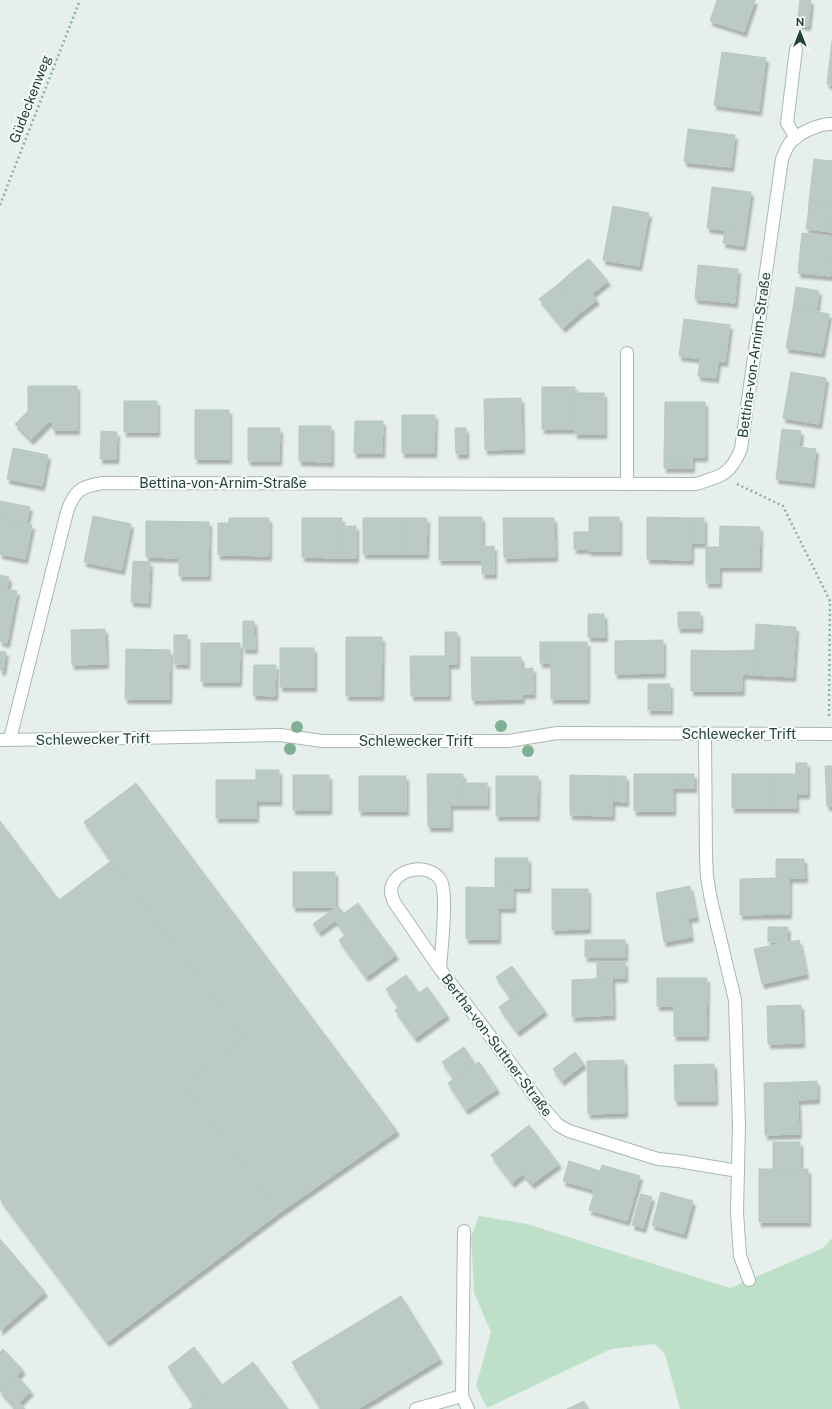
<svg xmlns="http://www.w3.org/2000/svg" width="832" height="1409" font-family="'Public Sans',sans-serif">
  <defs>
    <filter id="shadow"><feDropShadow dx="2.5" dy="4.5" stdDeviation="1" flood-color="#0004"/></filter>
  </defs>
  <rect width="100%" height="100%" fill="#e6efeb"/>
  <path fill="#bfe0c8" d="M479,1216L527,1224L730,1288L823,1248L832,1238V1409H680L665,1354L655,1344L611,1349L487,1408L476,1386L491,1332L474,1293L471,1237Z"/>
  <g fill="#bbcac4" stroke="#b8c9c2" filter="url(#shadow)">
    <path d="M717,0H755L744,32L710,21Z"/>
    <path d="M800,0H811L808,26L797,24Z"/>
    <path d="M832,41V85L827,84Z"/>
    <path d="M722,52L766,58L759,111L714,105Z"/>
    <path d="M688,129L735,135L731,167L684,162Z"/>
    <path d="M814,159L832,161V203L809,201Z"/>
    <path d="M712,187L751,192L745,233L707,228Z"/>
    <path d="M809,201L832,203V218L808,215Z"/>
    <path d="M613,206L649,213L639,266L603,260Z"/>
    <path d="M808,215L832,218V232L806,229Z"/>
    <path d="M725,230L745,233L743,246L723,243Z"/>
    <path d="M802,233L832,237L831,276L798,273Z"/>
    <path d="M589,259L608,281L592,294L573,271Z"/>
    <path d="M698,265L738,269L735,303L695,299Z"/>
    <path d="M573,271L597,300L580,313L557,285Z"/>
    <path d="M557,285L580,313L563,328L539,299Z"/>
    <path d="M796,287L819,291L816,312L793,308Z"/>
    <path d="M793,308L829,314L822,353L786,348Z"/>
    <path d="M684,319L730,325L725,362L679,356Z"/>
    <path d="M700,359L718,361L716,378L698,376Z"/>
    <path d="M791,372L826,378L819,424L783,418Z"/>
    <path d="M28,386H77V430H53V422H49L31,440L15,424L28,411Z"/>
    <rect x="542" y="387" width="33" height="42"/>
    <rect x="575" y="393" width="29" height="41"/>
    <path d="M521,398L522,449L485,450L484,399Z"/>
    <rect x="124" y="401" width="33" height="31"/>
    <path d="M665,402H705V457H664Z"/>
    <rect x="195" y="410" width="34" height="49"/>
    <path d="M402,415H435L434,453H402Z"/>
    <path d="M355,421H383L382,453H354Z"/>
    <path d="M299,426H331V462L299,461Z"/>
    <path d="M248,428H280L279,461H248Z"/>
    <path d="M455,428H466V454H456Z"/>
    <path d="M782,429L801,431L799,447L780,445Z"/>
    <path d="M101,431L117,432L116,459H100Z"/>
    <path d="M780,445L816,449L812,483L776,479Z"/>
    <path d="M13,448L48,455L42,486L7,479Z"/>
    <rect x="664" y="457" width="28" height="11"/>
    <path d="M0,501L30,507L26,524L0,519Z"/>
    <path d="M93,516L131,524L122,570L84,562Z"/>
    <rect x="439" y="517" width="43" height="43"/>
    <rect x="589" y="517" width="30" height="34"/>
    <path d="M647,517L691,518V560L647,559Z"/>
    <path d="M229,518H269V556L229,555Z"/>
    <path d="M302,518H342L341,558L302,557Z"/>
    <path d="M363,518H402L401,554H363Z"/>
    <path d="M402,518H427L426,554H401Z"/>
    <path d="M503,518H554L555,557L504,558Z"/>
    <rect x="691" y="518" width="13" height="25"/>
    <path d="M0,519L32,525L25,559L0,554Z"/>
    <path d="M146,521L209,522L208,576H179V558L146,557Z"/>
    <rect x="218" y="523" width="11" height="32"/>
    <path d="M342,526H356V558H341Z"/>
    <path d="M720,526L760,527L759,567H719Z"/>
    <rect x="574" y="532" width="15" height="17"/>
    <path d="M494,546V574H482V547Z"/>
    <rect x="706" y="547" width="13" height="36"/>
    <path d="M133,561L150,562L148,603L131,602Z"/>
    <path d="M0,575L9,577L7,589L0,588Z"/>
    <path d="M0,588L17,591L7,643L0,641Z"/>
    <rect x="678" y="612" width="22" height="16"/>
    <path d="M588,614H604L605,637H588Z"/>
    <path d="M243,621H254L255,649H243Z"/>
    <path d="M756,624L796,627L793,677L753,675Z"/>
    <path d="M105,629L106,664L72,665L71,630Z"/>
    <path d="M445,632H457V664H448V656H445Z"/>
    <rect x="174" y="635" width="13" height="29"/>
    <path d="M346,637H382L381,696H346Z"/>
    <path d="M663,640V673L615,674V641Z"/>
    <rect x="540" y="642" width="11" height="21"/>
    <rect x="551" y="642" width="36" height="57"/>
    <path d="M201,643H240L239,682H201Z"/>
    <rect x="280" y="648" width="34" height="39"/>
    <path d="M126,649L170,650L169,699H125Z"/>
    <path d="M691,650L726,651V691H691Z"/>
    <path d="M754,650L753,675L742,674V691H726V651Z"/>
    <path d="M0,651L6,652L3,671L0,670Z"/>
    <path d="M410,656H448V696H411Z"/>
    <path d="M471,657H521L522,699L472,700Z"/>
    <path d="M254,665H276L275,696L253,695Z"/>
    <path d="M533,668V694H522L521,669Z"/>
    <rect x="648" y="684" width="22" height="26"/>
    <rect x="796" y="763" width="11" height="31"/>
    <path d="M825,766H832V806H827Z"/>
    <rect x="256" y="770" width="23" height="31"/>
    <path d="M427,774H463V805H450V827H428Z"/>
    <rect x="634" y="774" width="39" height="37"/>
    <rect x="673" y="774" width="21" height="14"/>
    <rect x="732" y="774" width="37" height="34"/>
    <rect x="769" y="774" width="27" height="34"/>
    <rect x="293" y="775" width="36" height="35"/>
    <path d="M570,775L613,776L612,816L570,815Z"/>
    <rect x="359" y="776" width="47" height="35"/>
    <path d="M496,776H538L537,816H496Z"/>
    <path d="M613,776H626V802L612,801Z"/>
    <rect x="216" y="780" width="40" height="38"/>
    <path d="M136,783L397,1131L279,1213L183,1085L245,1039L111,861L84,822Z"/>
    <rect x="463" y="783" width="24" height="22"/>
    <path d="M0,821L59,900L111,861L245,1039L183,1085L279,1213L107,1342L0,1199Z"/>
    <path d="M495,858H528V888L495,887Z"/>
    <path d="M776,859H804L805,878H776Z"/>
    <rect x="293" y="872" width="42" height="35"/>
    <path d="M776,878H789V914L740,915V879Z"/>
    <path d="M690,886L696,917L661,923L656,893Z"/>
    <path d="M466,887L513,888V908H498V939H466Z"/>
    <path d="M552,889H588V929L552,930Z"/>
    <path d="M358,903L369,919L346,935L335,920Z"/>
    <path d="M338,906L344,914L319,932L313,924Z"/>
    <path d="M688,918L691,937L664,942L661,923Z"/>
    <path d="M369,919L396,955L366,977L339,940Z"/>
    <path d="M768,927H788L787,942H768Z"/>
    <rect x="585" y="940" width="40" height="17"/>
    <path d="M799,940L806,974L762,984L754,949Z"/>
    <rect x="597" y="962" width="28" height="16"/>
    <path d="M512,966L527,987L511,998L496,977Z"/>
    <path d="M406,975L419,993L427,987L447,1015L415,1038L395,1010L399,1007L386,989Z"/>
    <path d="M612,978L613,1015L572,1017V980Z"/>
    <rect x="657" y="978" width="17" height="28"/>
    <path d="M674,978H707L706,1036H674Z"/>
    <path d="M527,987L545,1011L517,1032L499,1007Z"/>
    <path d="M801,1005L802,1043L768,1044L767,1006Z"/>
    <path d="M464,1047L475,1064L454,1079L442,1062Z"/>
    <path d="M575,1052L584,1064L562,1081L553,1069Z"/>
    <path d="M624,1060L625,1113L588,1114L587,1061Z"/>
    <path d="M479,1062L497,1089L466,1110L448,1083Z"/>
    <path d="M714,1064L715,1101H675L674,1065Z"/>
    <path d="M817,1081V1099L798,1100L797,1082Z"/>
    <path d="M797,1082L799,1134L765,1135L764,1083Z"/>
    <path d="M529,1125L559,1164L532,1184L523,1174L512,1183L491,1155Z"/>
    <rect x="773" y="1142" width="27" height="27"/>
    <path d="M569,1161L600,1171L594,1190L563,1181Z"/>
    <path d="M602,1165L640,1176L627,1221L589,1210Z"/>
    <rect x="759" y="1169" width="49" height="53"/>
    <path d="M661,1192L693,1201L684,1234L652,1225Z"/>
    <path d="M641,1194L652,1197L643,1228L632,1225Z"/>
    <path d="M0,1239L45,1292L0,1331Z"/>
    <path d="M401,1296L440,1359L358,1409H321L292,1362Z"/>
    <path d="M194,1347L222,1385L194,1405L168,1367Z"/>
    <path d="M3,1349L23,1370L0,1391V1352Z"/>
    <path d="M253,1362L288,1409H189L222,1385Z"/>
    <path d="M17,1376L31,1391L15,1407L0,1391Z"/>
    <path d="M584,1401L588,1409H567Z"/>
    <path d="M20,1403L25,1409H13Z"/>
  </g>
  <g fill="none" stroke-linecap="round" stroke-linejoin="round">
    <defs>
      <g id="minor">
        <path d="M796,138L787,123L796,49"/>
        <path d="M627,353V484"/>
        <path d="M705,733L706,857L707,877L711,900L735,1000L739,1125L737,1212L740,1256L749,1280"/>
        <path d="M10,739L67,512C74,491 81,486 103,483L696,484C722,476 730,475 741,449L782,159C784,154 786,149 789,144C796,134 820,123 832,124"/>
        <path d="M0,740L135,738L280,735L322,741H508L557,733L832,734"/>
        <path d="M440,969L394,902C393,899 392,896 391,893C390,868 430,861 441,881C448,894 441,952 440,969L546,1111L558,1125L569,1131L658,1159L678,1161L738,1171"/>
        <path d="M464,1231L462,1396L468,1409"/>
        <path d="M416,1409L462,1396"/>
      </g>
    </defs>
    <use href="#minor" stroke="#a8b8b2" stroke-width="14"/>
    <g stroke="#86b3a5" stroke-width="2.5" stroke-dasharray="2 3" stroke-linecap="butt">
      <path d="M0,205L80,0"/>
      <path d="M737,484L783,506L830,601L829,716"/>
    </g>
    <use href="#minor" stroke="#fff" stroke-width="12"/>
  </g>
  <g fill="#80af93">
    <circle cx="501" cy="726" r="6"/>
    <circle cx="297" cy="727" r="6"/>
    <circle cx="290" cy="749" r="6"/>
    <circle cx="528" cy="751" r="6"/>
  </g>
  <g text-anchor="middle" stroke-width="4" stroke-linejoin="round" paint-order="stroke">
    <g font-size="14" fill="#24423a" stroke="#f7fbf9">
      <text transform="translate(30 99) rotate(-69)" y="5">Güdeckenweg</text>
      <text transform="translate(754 355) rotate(-82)" y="5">Bettina-von-Arnim-Straße</text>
      <text x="223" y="488">Bettina-von-Arnim-Straße</text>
      <text x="739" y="739">Schlewecker Trift</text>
      <text transform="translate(93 739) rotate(-1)" y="5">Schlewecker Trift</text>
      <text x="416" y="746">Schlewecker Trift</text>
      <text transform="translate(497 1045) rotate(53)" y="5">Bertha-von-Suttner-Straße</text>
    </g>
  </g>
  <g transform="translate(800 32)" stroke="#f7fbf9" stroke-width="3" paint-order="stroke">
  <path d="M0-3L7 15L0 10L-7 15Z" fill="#24423a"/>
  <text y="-6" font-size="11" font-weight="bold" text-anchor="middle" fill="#24423a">N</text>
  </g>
</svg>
